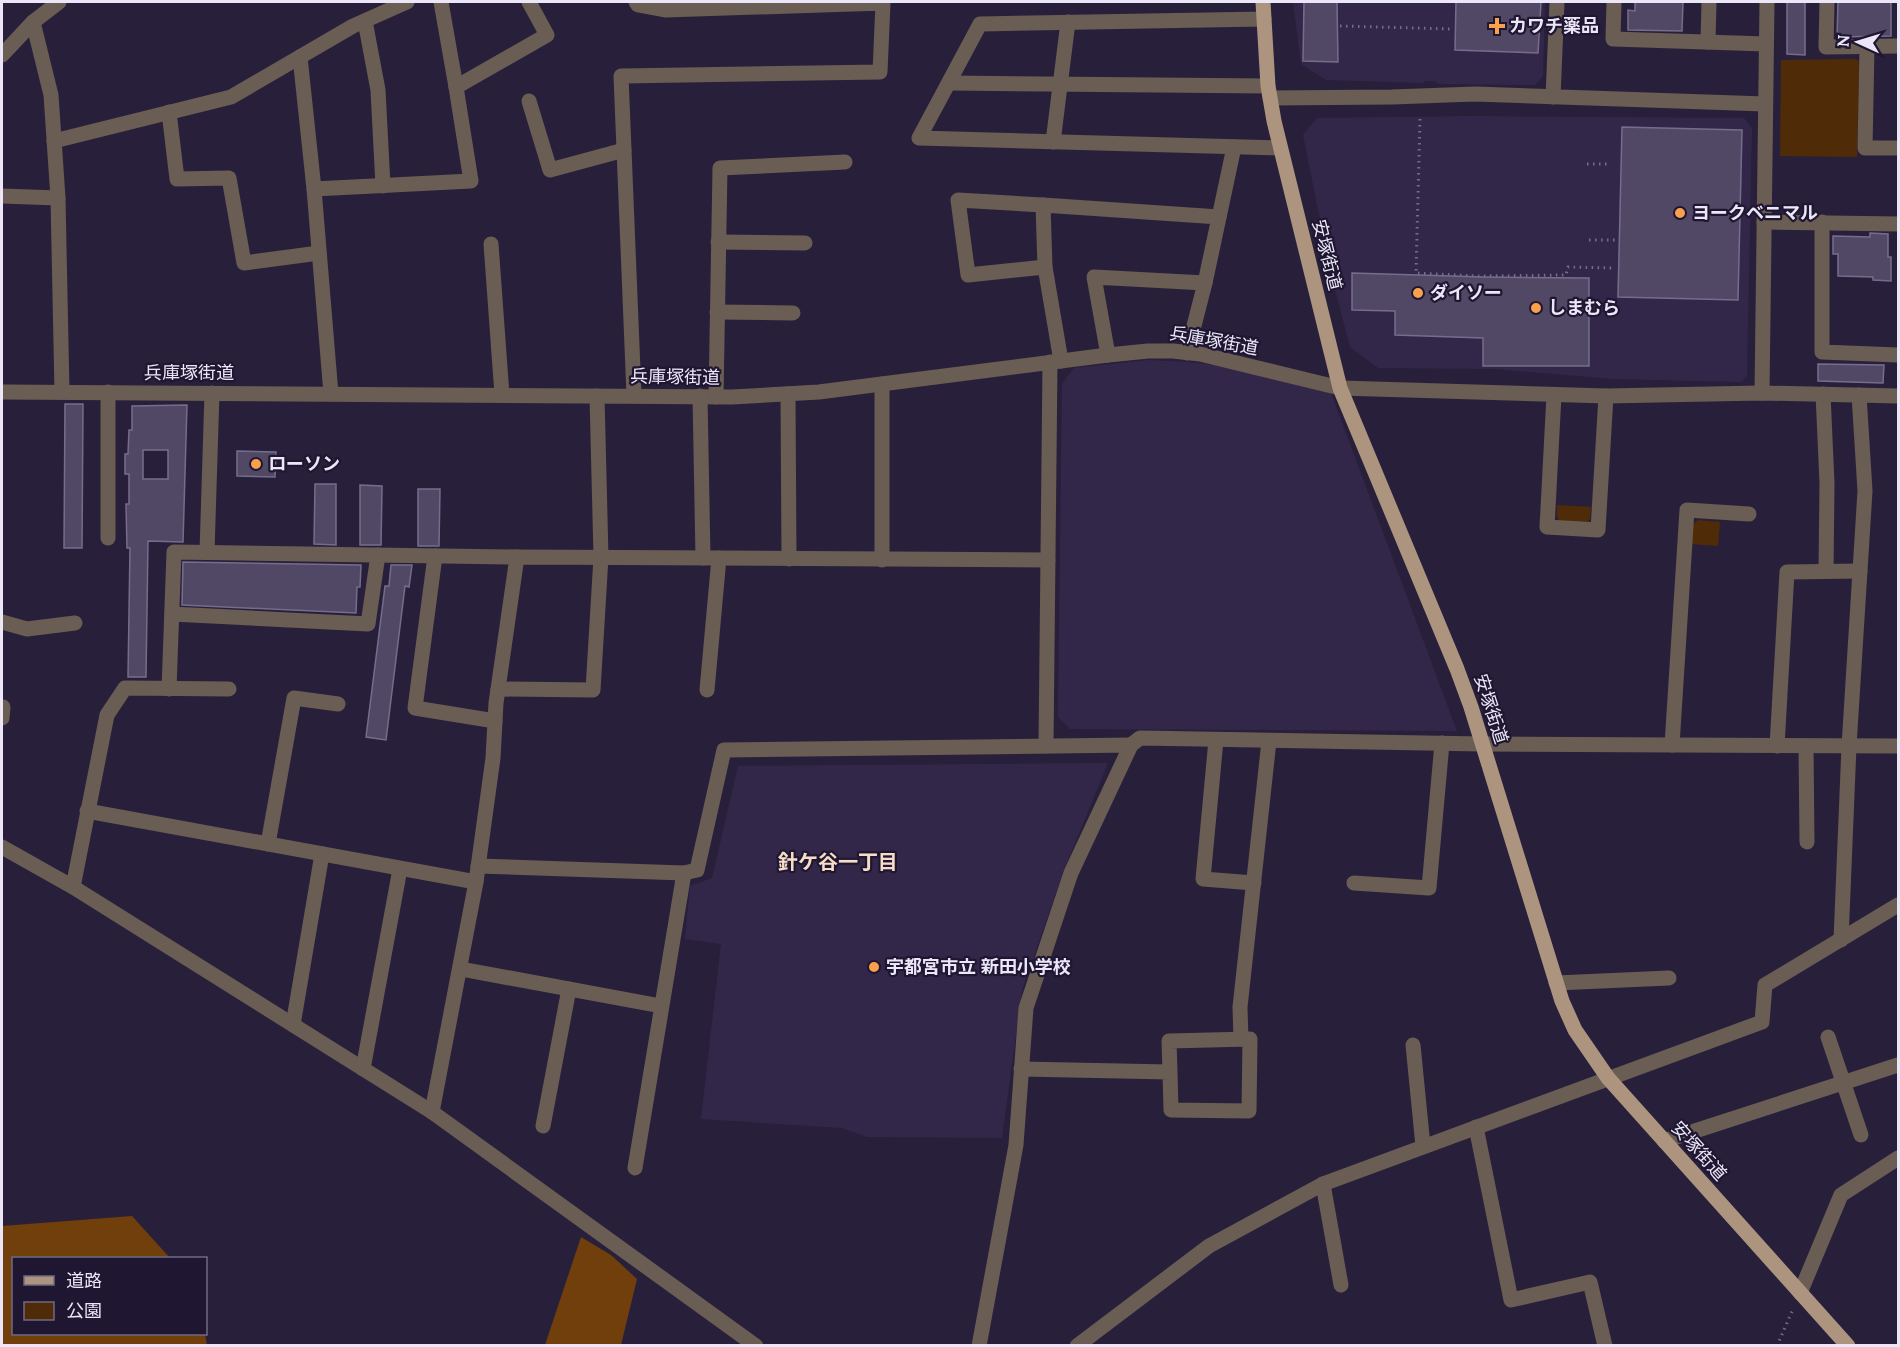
<svg xmlns="http://www.w3.org/2000/svg" width="1900" height="1347" font-family="Lora,'Noto Sans JP',serif">
  <rect width="100%" height="100%" fill="#28203b"/>
  <g fill="#322748">
    <path d="M1293,2H1545L1543,76L1535,85L1439,84L1435,81H1426L1422,83L1326,80L1301,64Z"/>
    <path d="M1471,116L1744,118L1752,128L1747,375L1742,382L1614,379L1494,369L1378,368L1350,347L1331,274L1303,135L1317,118Z"/>
    <path d="M1149,360L1188,362L1214,365L1331,393L1457,731L1070,729L1058,717L1062,384L1074,368Z"/>
    <path d="M1108,763L1064,870L1022,990L1002,1138L867,1137L842,1128L701,1119L721,944L685,939L690,886L712,878L738,766Z"/>
  </g>
  <g fill="#4f2b07">
    <path d="M1854,59L1859,61L1857,157L1780,156L1781,60Z"/>
    <path d="M1557,505L1591,507L1590,519L1585,524L1560,522L1557,516Z"/>
    <path d="M1698,520L1720,522L1718,546L1690,544L1691,527Z"/>
  </g>
  <g fill="#703f0b">
    <path d="M132,1216L170,1258H14V1334H205L207,1345H2V1226Z"/>
    <path d="M581,1237L611,1255L637,1279L621,1345H545Z"/>
  </g>
  <g fill="#514866" stroke="#766d8d" stroke-width="1.5" fill-rule="evenodd">
    <path d="M1304,2H1337L1338,62L1303,61Z"/>
    <path d="M1456,2H1541L1538,53L1455,50Z"/>
    <path d="M1635,2H1683L1682,31L1628,30V10L1635,11Z"/>
    <path d="M1787,2H1805V55L1787,54Z"/>
    <path d="M1838,2H1891V36L1837,37Z"/>
    <path d="M1622,127L1742,130L1738,300L1618,297Z"/>
    <path d="M1870,233L1888,234V257H1891V281L1873,280V277L1838,276V254H1833V236L1870,237Z"/>
    <path d="M1352,273L1484,277L1589,278V366H1483V338L1395,335V311L1352,310Z"/>
    <path d="M1818,364L1884,365L1883,383L1818,381Z"/>
    <path d="M65,404H83L82,548H64Z"/>
    <path d="M187,405L183,542L148,541L146,677H128L130,548H127L126,504H129V474H125V454H128L129,430H132V406ZM143,450H168V479H143Z"/>
    <path d="M237,451L276,452L275,477L237,476Z"/>
    <path d="M315,484H336V545L314,544Z"/>
    <path d="M360,485L382,486L381,545H360Z"/>
    <path d="M418,489H440L439,546H418Z"/>
    <path d="M183,562L361,565L360,587H357L356,613L182,605Z"/>
    <path d="M391,565H412L409,587L405,586L386,740L366,737L385,586H389Z"/>
  </g>
  <g fill="none" stroke-linecap="round" stroke-linejoin="round">
    <g stroke="#756f86" stroke-width="3" stroke-dasharray="1.5 4.5" stroke-linecap="butt">
      <path d="M1340,26L1451,29"/>
      <path d="M1420,119L1416,273L1478,276L1566,275L1568,267L1613,268"/>
      <path d="M1587,164H1611"/>
      <path d="M1589,240H1615"/>
      <path d="M1777,1346L1793,1309"/>
    </g>
    <g stroke="#6a5d53" stroke-width="15">
      <path d="M441,2L456,87"/>
      <path d="M1614,2L1613,39L1766,44"/>
      <path d="M1827,2L1826,47L1898,46"/>
      <path d="M1264,19L980,24L919,138L1280,148"/>
      <path d="M365,21L378,90L383,186"/>
      <path d="M1708,42L1709,2"/>
      <path d="M1867,47L1865,148H1898"/>
      <path d="M2,55L33,22L59,2"/>
      <path d="M300,57L314,189"/>
      <path d="M949,83L1268,86"/>
      <path d="M1553,97L1557,2"/>
      <path d="M1270,98L1392,97L1475,94L1765,104"/>
      <path d="M529,101L550,170L624,150"/>
      <path d="M169,112L177,179L229,178L244,263L319,253"/>
      <path d="M54,141L231,97L353,26L407,2"/>
      <path d="M1053,142L1068,22"/>
      <path d="M2,196L58,198L51,95L33,22"/>
      <path d="M58,198L62,392"/>
      <path d="M1043,205L958,200L968,275L1045,267"/>
      <path d="M1764,222L1898,224"/>
      <path d="M1822,222V352L1898,355"/>
      <path d="M718,242L805,243"/>
      <path d="M491,244L502,395"/>
      <path d="M717,312L793,313"/>
      <path d="M1187,353L1205,283L1234,147"/>
      <path d="M1108,355L1094,277L1205,283"/>
      <path d="M1061,361L1045,267L1043,205L1219,217"/>
      <path d="M2,392L732,397L819,392L1108,355L1148,351H1173L1200,354L1340,388L1606,396L1762,393L1898,396"/>
      <path d="M1762,393L1767,2"/>
      <path d="M331,394L314,189L471,181L456,87L547,35L529,2"/>
      <path d="M788,394L789,559"/>
      <path d="M1823,394L1827,483L1826,571"/>
      <path d="M634,395L621,76L880,72L883,3L665,10L638,5L636,2"/>
      <path d="M1554,395L1547,527L1598,530L1606,396"/>
      <path d="M700,396L703,558"/>
      <path d="M716,397L720,168L845,162"/>
      <path d="M108,538V392"/>
      <path d="M207,552L212,393"/>
      <path d="M435,556L415,708L495,721"/>
      <path d="M719,558L1048,560"/>
      <path d="M882,560V384"/>
      <path d="M172,614L368,624L378,555"/>
      <path d="M2,622L27,629L75,623"/>
      <path d="M169,689L174,552L517,557"/>
      <path d="M498,689L593,690L601,557L597,396"/>
      <path d="M2,718L3,707"/>
      <path d="M1216,740L1203,879L1254,883"/>
      <path d="M1131,745L1140,738L1482,744L1898,746"/>
      <path d="M1672,745L1687,510L1749,514"/>
      <path d="M1046,746L1050,362"/>
      <path d="M1777,746L1787,572L1860,571"/>
      <path d="M1806,746L1807,842"/>
      <path d="M87,811L476,882"/>
      <path d="M268,844L294,698L338,704"/>
      <path d="M2,847L73,887L432,1112L756,1346"/>
      <path d="M478,866L684,873L697,870L724,750L1131,745L1071,873L1026,1008L1016,1145L979,1346"/>
      <path d="M1354,883L1429,888L1442,743"/>
      <path d="M73,887L107,715L125,688L229,689"/>
      <path d="M1841,940L1849,746L1865,491L1859,395"/>
      <path d="M461,969L661,1006"/>
      <path d="M1556,983L1669,978"/>
      <path d="M293,1025L322,854"/>
      <path d="M1828,1037L1861,1135"/>
      <path d="M1241,1039L1240,1007L1269,741"/>
      <path d="M1413,1045L1423,1146"/>
      <path d="M363,1069L400,869"/>
      <path d="M1021,1069L1170,1072L1171,1110L1249,1111L1250,1039L1169,1041L1170,1072"/>
      <path d="M432,1112L476,882L493,758L496,703L517,557L719,558L707,690"/>
      <path d="M543,1126L569,989"/>
      <path d="M1476,1127L1511,1300L1590,1282L1605,1346"/>
      <path d="M1664,1141L1898,1065"/>
      <path d="M635,1168L684,873"/>
      <path d="M1323,1184L1341,1285"/>
      <path d="M1800,1293L1841,1195L1898,1158"/>
      <path d="M1077,1346L1209,1246L1323,1184L1762,1022L1765,985L1898,905"/>
    </g>
    <path stroke="#ad947f" stroke-width="15" d="M1263,2L1268,86L1274,121L1340,388L1457,669L1471,707L1562,1001L1575,1030L1608,1078L1848,1346"/>
  </g>
  <g fill="#f9a04d" stroke="#1f1731" stroke-width="2">
    <path d="M1494 17h6v6h6v6h-6v6h-6v-6h-6v-6h6z"/>
    <circle cx="1680" cy="213" r="6"/>
    <circle cx="1418" cy="293" r="6"/>
    <circle cx="1536" cy="308" r="6"/>
    <circle cx="256" cy="464" r="6"/>
    <circle cx="874" cy="967" r="6"/>
  </g>
  <g text-anchor="middle" stroke-width="4.5" stroke-linejoin="round" paint-order="stroke">
    <g font-size="18" font-weight="bold" fill="#ebe7f9" stroke="#1f1731" text-anchor="start">
      <text x="1509" y="32">カワチ薬品</text>
      <text x="1692" y="219">ヨークベニマル</text>
      <text x="1430" y="299">ダイソー</text>
      <text x="1548" y="314">しまむら</text>
      <text x="268" y="470">ローソン</text>
      <text x="886" y="973">宇都宮市立 新田小学校</text>
    </g>
    <g font-size="18" fill="#ebe7f9" stroke="#1f1731">
      <text transform="translate(1327 255) rotate(76)" y="6">安塚街道</text>
      <text transform="translate(1214 341) rotate(10)" y="6">兵庫塚街道</text>
      <text x="189" y="379">兵庫塚街道</text>
      <text transform="translate(675 377) rotate(1)" y="6">兵庫塚街道</text>
      <text transform="translate(1491 709) rotate(72)" y="6">安塚街道</text>
      <text transform="translate(1699 1151) rotate(48)" y="6">安塚街道</text>
    </g>
    <g font-size="20" font-weight="bold" fill="#f7ddc8" stroke="#1f1731">
      <text x="838" y="869">針ケ谷一丁目</text>
    </g>
  </g>
  <rect width="1900" height="1347" fill="none" stroke="#ebe7f9" stroke-width="6"/>
  <rect x="12" y="1257" width="195" height="78" fill="#1f1731" stroke="#716a81" stroke-width="1.5"/>
  <rect x="24" y="1276" width="30" height="9" fill="#ad947f" stroke="#716a81" stroke-width="1.5"/>
  <text x="66" y="1287" font-size="18" fill="#ebe7f9">道路</text>
  <rect x="24" y="1302" width="30" height="18" fill="#4f2b07" stroke="#716a81" stroke-width="1.5"/>
  <text x="66" y="1317" font-size="18" fill="#ebe7f9">公園</text>
  <g transform="translate(1858 42) rotate(274)" stroke="#1f1731" stroke-width="4.5" paint-order="stroke">
  <path d="M0-4.5L10 22L0 15L-10 22Z" fill="#ebe7f9"/>
  <text y="-9" font-size="16" font-weight="bold" text-anchor="middle" fill="#ebe7f9">N</text>
  </g>
</svg>
